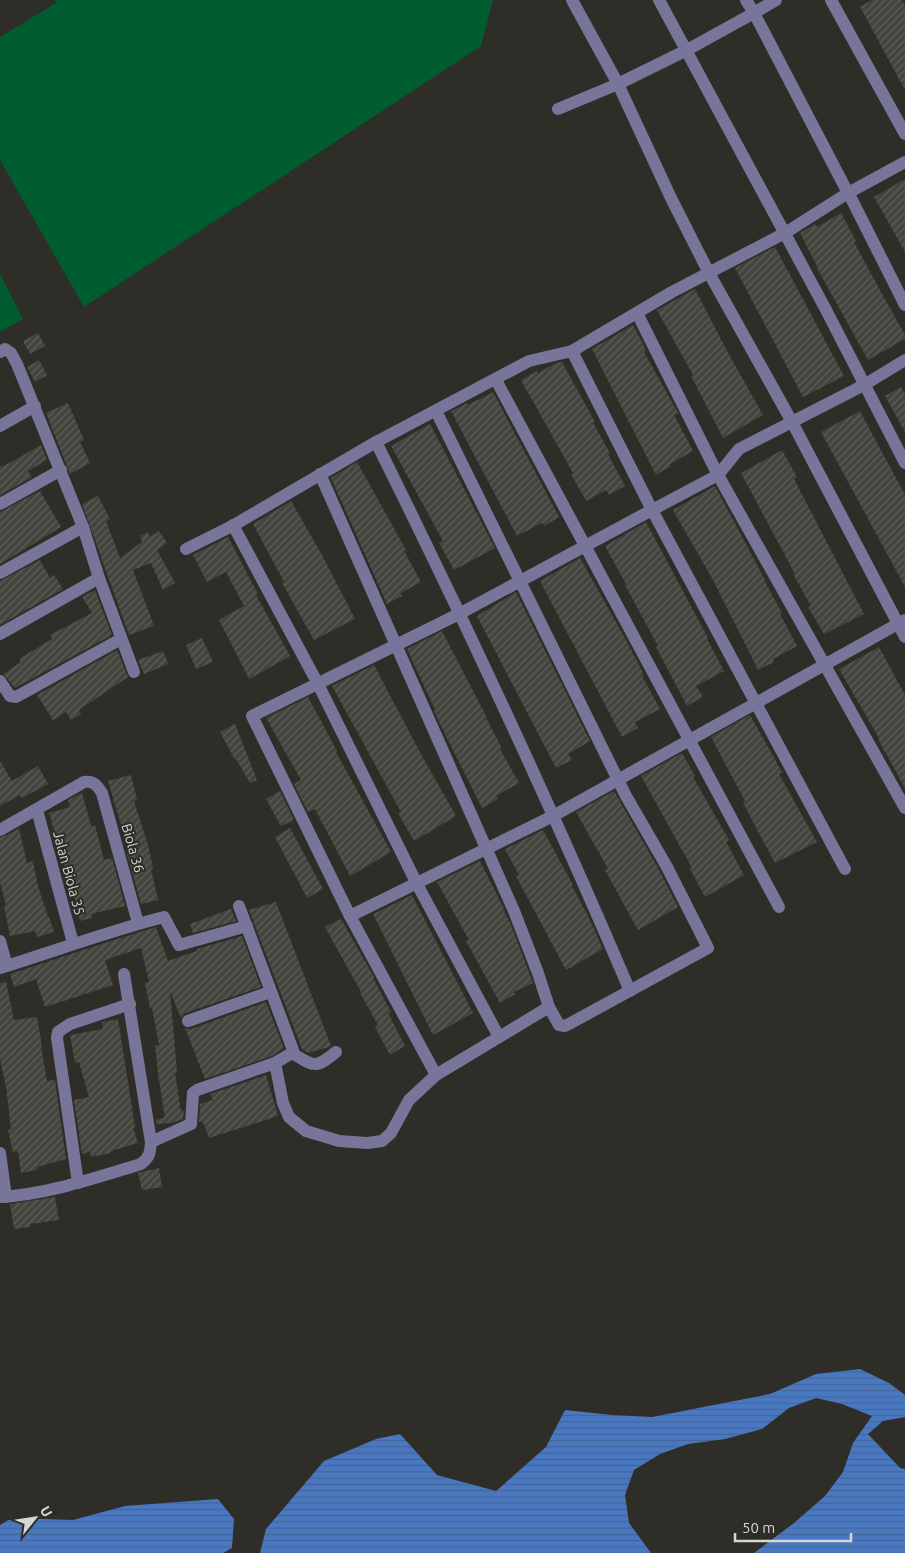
<svg xmlns="http://www.w3.org/2000/svg" width="905" height="1553" font-family="Ubuntu,sans-serif">
  <defs>
    <pattern id="water-rules" width="6" height="5" patternUnits="userSpaceOnUse" patternTransform="scale(1.25)"><rect width="6" height="5" fill="#4978c2"/><path d="M0 2.5h6" fill="none" stroke="#466494"/></pattern>
    <pattern id="building-hatch" width="6" height="6" patternUnits="userSpaceOnUse" patternTransform="scale(1.25)"><rect width="6" height="6" fill="#44433e"/><path d="M-1 1l2-2M0 6l6-6M5 7l2-2" fill="none" stroke="#5e5d59"/></pattern>
  </defs>
  <rect width="100%" height="100%" fill="#2e2d28"/>
  <g fill="#005d2f">
    <path d="M55,0H493L481,46L84,307L0,160V37L56,3Z"/>
    <path d="M0,274L23,319L0,332Z"/>
  </g>
  <g fill="url(#water-rules)">
    <path d="M860,1369L889,1383L905,1395V1417L883,1421L868,1434L900,1468L905,1469V1553H754L794,1523L825,1496L843,1472L853,1443L872,1416L842,1404L816,1398L789,1408L762,1429L725,1439L688,1444L660,1454L634,1470L625,1495L629,1523L651,1553H260L266,1529L324,1461L376,1439L400,1434L437,1475L496,1491L546,1447L565,1410L612,1415L652,1417L770,1394L816,1374Z"/>
    <path d="M218,1499L234,1519L232,1548L223,1553H0V1525L12,1518L73,1520L125,1506Z"/>
  </g>
  <g fill="url(#building-hatch)">
    <path d="M872,0H902L905,6V90L860,7Z"/>
    <path d="M905,179V252L874,197Z"/>
    <path d="M841,213L856,241L854,242L870,272L905,335V339L868,360L817,268H818L800,233L815,224L817,227Z"/>
    <path d="M775,247L844,376L803,397L735,268Z"/>
    <path d="M695,289L727,351L763,415L723,438L691,376L693,375L657,310Z"/>
    <path d="M633,325L646,350L644,352L678,413L674,415L693,451L670,464L671,466L656,475L592,349Z"/>
    <path d="M38,333L45,346L30,354L23,341Z"/>
    <path d="M39,360L47,375L35,382L27,367Z"/>
    <path d="M562,362L595,422L593,423L610,453L608,454L625,486L609,495L606,490L586,501L571,474L573,473L521,380L537,371L538,373L556,363Z"/>
    <path d="M901,387L905,394V432L885,396Z"/>
    <path d="M493,392L559,517L544,526L542,523L517,536L451,411L467,403L468,405Z"/>
    <path d="M68,403L84,440L80,442L90,463L70,474L46,413Z"/>
    <path d="M860,411L905,495V587L821,432Z"/>
    <path d="M430,424L495,548L454,570L439,543L443,541L391,446Z"/>
    <path d="M41,445L47,460L28,471L32,477L0,495V466H4Z"/>
    <path d="M782,450L797,477L794,479L864,614L824,634L808,607L811,606L793,574H795L741,473Z"/>
    <path d="M357,462L406,550L404,551L421,582L401,593L402,596L387,604L331,478Z"/>
    <path d="M715,486L765,580H764L782,613L780,614L797,646L773,659L774,662L758,670L713,580L673,510Z"/>
    <path d="M40,491L61,527L0,564V512Z"/>
    <path d="M98,496L110,519L106,521L120,558L142,542L140,536L148,532L150,537L159,531L167,543L157,550L175,583L163,590L151,563L133,570L154,626L129,635L82,504Z"/>
    <path d="M291,501L322,555L355,619L314,640L282,583L284,582L253,524Z"/>
    <path d="M646,522L708,638L707,639L724,671L696,686L703,697L687,706L656,647L658,646L625,585L626,584L605,546Z"/>
    <path d="M228,537L258,594L256,595L290,656L249,679L219,620L244,606L226,572L207,582L193,555Z"/>
    <path d="M580,558L627,642L644,675L642,676L660,709L635,722L638,728L622,737L540,581Z"/>
    <path d="M40,560L50,578L54,575L63,589L0,625V581Z"/>
    <path d="M95,590L112,635L15,688L3,674L21,662L19,659L52,639L50,635L92,613L82,597Z"/>
    <path d="M516,592L590,741L568,754L572,760L556,768L477,616Z"/>
    <path d="M442,631L487,718H486L502,748L500,749L519,783L496,796L498,799L482,808L440,724L434,711L435,710L407,649Z"/>
    <path d="M202,638L213,662L196,669L186,645Z"/>
    <path d="M879,647L905,695V788L878,739L879,738L839,669Z"/>
    <path d="M117,650L128,677L79,710L81,714L71,720L66,712L53,720L37,695Z"/>
    <path d="M163,651L168,664L144,674L138,660Z"/>
    <path d="M374,665L423,758L456,816L414,841L398,813L401,812L332,686Z"/>
    <path d="M308,697L337,751L336,752L391,852L350,876L315,809L308,812L294,784L301,780L266,718Z"/>
    <path d="M750,715L782,772L779,774L817,842L775,863L743,803L745,801L711,737Z"/>
    <path d="M235,724L257,780L250,783L236,759L235,760L220,732Z"/>
    <path d="M682,753L695,776L693,777L729,840L726,842L744,875L705,897L690,869L692,868L641,776Z"/>
    <path d="M0,761L12,781L38,766L48,784L22,798L20,795L0,806Z"/>
    <path d="M131,775L137,800L134,801L148,845L153,868L151,869L158,900L141,904L127,854H130L108,781Z"/>
    <path d="M280,791L294,820L281,826L266,799Z"/>
    <path d="M614,791L658,868L678,907L638,930L605,870L608,869L576,812Z"/>
    <path d="M82,793L91,826L95,825L104,860L112,858L125,906L91,914L92,918L80,921L68,870H66L49,813L70,807L68,800Z"/>
    <path d="M290,828L323,889L307,898L275,837Z"/>
    <path d="M19,829L27,863L33,861L38,886L48,917H49L54,932L37,937L35,931L10,936L4,906H6L0,882V838Z"/>
    <path d="M543,830L573,885L572,886L588,916L603,949L566,970L516,876L519,875L505,849Z"/>
    <path d="M480,861L505,911L504,912L510,922L533,983L514,992L515,994L500,1003L466,941L469,940L437,882Z"/>
    <path d="M412,895L473,1013L433,1035L373,914Z"/>
    <path d="M276,902L331,1046L329,1047L308,1053L302,1049L249,910Z"/>
    <path d="M231,909L236,921L193,933L190,924Z"/>
    <path d="M341,919L374,977L373,978L391,1012L388,1013L405,1046L390,1055L375,1027L378,1025L360,993L361,992L325,927Z"/>
    <path d="M156,927L168,961L197,951V949L242,936L261,987L185,1013L181,1018L170,991L177,1073H175L181,1111L184,1110L183,1119L172,1123L156,1124V1120L165,1117L158,1074L155,1045H159L152,1008H150L145,983L149,982L141,948L105,960L113,985L45,1007L36,979L14,987L10,974L105,943Z"/>
    <path d="M6,982L14,1020L37,1017L42,1046H41L47,1081L55,1080L66,1159L37,1167V1170L21,1173L18,1151L13,1152L8,1130L11,1129L6,1087L0,1059V983Z"/>
    <path d="M266,1002L284,1048L272,1056L205,1079L185,1028L191,1029Z"/>
    <path d="M118,1019L135,1127L133,1128L138,1143L111,1151V1153L91,1157L90,1152L82,1154L74,1100L89,1097L79,1062L75,1063L70,1035L103,1029L102,1022Z"/>
    <path d="M266,1075L278,1116L209,1138L203,1122H199L200,1104L213,1100L210,1094Z"/>
    <path d="M159,1168L162,1187L142,1190L138,1173Z"/>
    <path d="M55,1197L59,1220L30,1224V1227L14,1229L10,1204Z"/>
  </g>
  <g fill="none" stroke-linecap="round" stroke-linejoin="round">
    <g stroke="#78759a" stroke-width="12">
      <path d="M659,0L825,308L905,463"/>
      <path d="M746,0L754,13L687,50L618,84L670,196L709,273L792,422L905,637"/>
      <path d="M776,0L754,13L848,193"/>
      <path d="M831,0L905,134"/>
      <path d="M558,109L618,84L572,0"/>
      <path d="M851,198L905,305"/>
      <path d="M637,313L718,475L905,808"/>
      <path d="M572,351L672,292L785,233L848,193L905,162"/>
      <path d="M0,352L5,349L11,353L17,364L83,527L99,578L0,634"/>
      <path d="M496,380L779,907"/>
      <path d="M0,426L35,406"/>
      <path d="M376,442C466,623 551,806 630,991"/>
      <path d="M320,474L514,911L538,973L549,1007L559,1025L565,1026L569,1024L708,948L667,867L626,796L436,411"/>
      <path d="M0,504L61,470"/>
      <path d="M233,525L318,684L417,884L499,1037"/>
      <path d="M186,549L234,525L376,442L529,361L572,351L652,510L718,475L739,449L864,385L905,360"/>
      <path d="M0,573L83,527"/>
      <path d="M99,578L134,672"/>
      <path d="M0,681L10,696L16,697L121,639"/>
      <path d="M37,810L73,943"/>
      <path d="M0,830L84,782C94,781 97,785 102,793L138,923"/>
      <path d="M845,869L652,510L459,614L252,716L350,916L553,816L905,620"/>
      <path d="M350,916L436,1075"/>
      <path d="M0,941L7,966"/>
      <path d="M0,968C55,951 109,931 164,917L179,945L247,926"/>
      <path d="M188,1021L270,992"/>
      <path d="M292,1053C315,1067 315,1069 336,1052"/>
      <path d="M275,1063L283,1103L289,1117L306,1131L339,1141L367,1143L382,1141L391,1133L409,1100L436,1075L549,1007"/>
      <path d="M151,1142L191,1124L193,1093L197,1090L275,1063L292,1053L293,1050L239,906"/>
      <path d="M0,1153L6,1197"/>
      <path d="M78,1183L57,1038L58,1032L70,1024L130,1004"/>
      <path d="M0,1197C49,1194 95,1178 141,1164C150,1157 150,1153 151,1142L124,974"/>
    </g>
  </g>
  <g text-anchor="middle" stroke-width="4" stroke-linejoin="round" paint-order="stroke">
    <g font-size="14" fill="#d7d6d3" stroke="#2e2d28">
      <text transform="translate(133 848) rotate(74)" y="5">Biola 36</text>
      <text transform="translate(69 873) rotate(75)" y="5">Jalan Biola 35</text>
    </g>
  </g>
  <g transform="translate(35 1518) rotate(60)" stroke="#2e2d28" stroke-width="4" paint-order="stroke">
  <path d="M0-4L9 19L0 12L-9 19Z" fill="#d7d6d3"/>
  <text y="-8" font-size="14" font-weight="bold" text-anchor="middle" fill="#d7d6d3">U</text>
  </g>
  <path d="M735 1533v8h116v-8" fill="none" stroke="#d7d6d3" stroke-width="2.5"/>
  <text x="742" y="1533" font-size="15" fill="#d7d6d3" stroke="#2e2d28" stroke-width="4" paint-order="stroke">50 m</text>
</svg>
